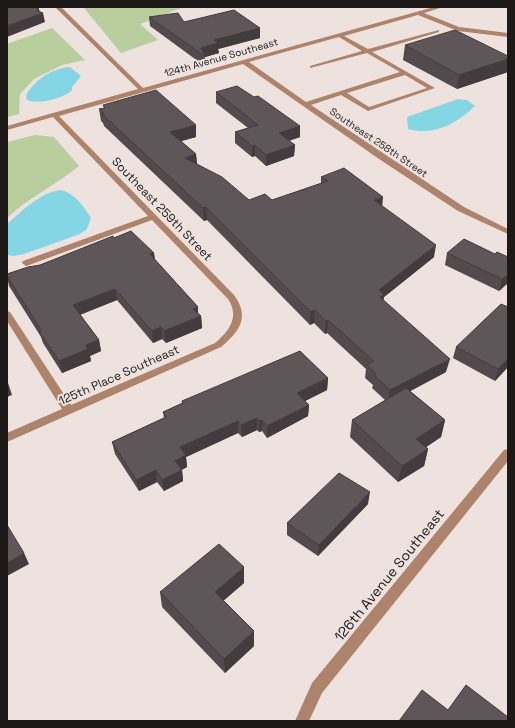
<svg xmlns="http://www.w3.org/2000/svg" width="515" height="728" font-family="'Space Grotesk',sans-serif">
  <rect width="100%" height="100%" fill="#ede2de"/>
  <g fill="#b8ce9d">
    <path d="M184,7L140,24L158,40L121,53L84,8Z"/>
    <path d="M52,28L85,60L62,65L34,79L20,94L19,114L7,117V44Z"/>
    <path d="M35,135L54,137L79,166C56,185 28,198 7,218V142Z"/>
  </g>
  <g fill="#85d6e4">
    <path d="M70,67L81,76L72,87V90C65,98 37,105 27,100L26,95C35,80 52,68 70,67Z"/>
    <path d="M458,99L467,100L475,106C456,124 434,136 408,129L407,117Z"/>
    <path d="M61,190C76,194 83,206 91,218L87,229L80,234L24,254L14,256L7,255V224C22,211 41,192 61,190Z"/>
  </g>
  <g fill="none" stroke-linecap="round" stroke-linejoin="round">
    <g fill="#ae836b" fill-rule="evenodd">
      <path d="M55,7H61L143,88L434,7H443L424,13L459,27L508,33V37L458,31L418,15L344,36L368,49L439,30V32L372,52L435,88L368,111L341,95L311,105L464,207L508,229V234L458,211L379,159L243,64L59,116L234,295C250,317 240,331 221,347L7,442V433L62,409L7,321V311L10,312L71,405L215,343C229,331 240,317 228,299L152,220L29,265L26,266L22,263L23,261L148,216L53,117L7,130V126L138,89ZM339,37L362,51L310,66V68L367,53L400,72L306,102L249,62ZM405,75L427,88L369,107L347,93Z"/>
      <path d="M508,449V461L322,693L309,721H295L312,683L504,450Z"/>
    </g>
  </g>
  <g fill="#524a4d">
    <path d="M149,17L184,22L260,28V38L218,49L219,53L205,57L206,67L150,26Z"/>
    <path d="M405,45L508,56V72L457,89L403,60Z"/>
    <path d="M216,92L300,137L289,141L295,145L294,156L266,166L255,156L252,157L235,143V132L248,128L216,103Z"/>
    <path d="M103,105L196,137L181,141L196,154L197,164L249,200H272L321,183V177L382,206L434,257L384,297L383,300L446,372L410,391L445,420L441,437L426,447L428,449L424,466L398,482L350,437L352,420L385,400L372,388L373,385L365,378L366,369L327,333L325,334L314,323L310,325L207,220L204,221L104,126L103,123L101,121L99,109L104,108Z"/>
    <path d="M114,238L154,253L155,260L198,307V314L201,316L202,328L166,343L162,339L153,343L117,300L80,315L99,340L101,351L90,356L91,361L62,373L43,343L41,337L9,286L7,277V274L40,265Z"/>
    <path d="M447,253L495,254L508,283L499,291L445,265Z"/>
    <path d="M456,347L508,367L495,381L453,358Z"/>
    <path d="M328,378L327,390L305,401L309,405L308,416L267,438L262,431L259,432L257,430L242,437L238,433L186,457L187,467L182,470L183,481L164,491L157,482L139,491L115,454L112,442L164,418L163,412L182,403V401Z"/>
    <path d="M368,504L318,556L287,535V523Z"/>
    <path d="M244,583L223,601L254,646L225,673L162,607L160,592Z"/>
  </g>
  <g fill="#423c3f">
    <path d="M39,9L40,14L43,13L45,22L7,37V26Z"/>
    <path d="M260,28V38L218,49L219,53L205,57L201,48L214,40Z"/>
    <path d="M508,59V72L457,89L459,75Z"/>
    <path d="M196,125V137L171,144L170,132Z"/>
    <path d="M300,126V137L278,144L279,133Z"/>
    <path d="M255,145V156L252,157V146Z"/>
    <path d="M295,145L294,156L266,166V155Z"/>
    <path d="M196,154L197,166L185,158Z"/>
    <path d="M383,197L382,209L374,200Z"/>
    <path d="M206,207L207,220L204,221L203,208Z"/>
    <path d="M436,245L434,257L384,297L382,308L379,290Z"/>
    <path d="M154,253L155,264L150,254Z"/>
    <path d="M508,275V283L499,291L502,279Z"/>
    <path d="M115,289L117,300L76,316L73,305Z"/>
    <path d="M198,307V317L201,316L202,328L166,343L164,331L193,309Z"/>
    <path d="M315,310L314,323L310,325L311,312Z"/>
    <path d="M328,320L327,333L325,334L326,321Z"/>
    <path d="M161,327L162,339L153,343L152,331Z"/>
    <path d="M99,340L101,351L90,356L91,361L62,373L59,361L86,345Z"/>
    <path d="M450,359L446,372L388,403L390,390Z"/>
    <path d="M508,359V367L495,381L498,369Z"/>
    <path d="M328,378L327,390L297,405V393Z"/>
    <path d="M7,383H8L12,395L7,397Z"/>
    <path d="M309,405L308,416L267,438V426Z"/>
    <path d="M257,418V430L242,437L241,425Z"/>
    <path d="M262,420V431L259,432V421Z"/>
    <path d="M445,420L441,437L413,456L416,439Z"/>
    <path d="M238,421V433L186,457L187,467L176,472L175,461L180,447Z"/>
    <path d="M428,449L424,466L398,482L402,466Z"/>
    <path d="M156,470L157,482L139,491L136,480Z"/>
    <path d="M182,470L183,481L164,491L162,480Z"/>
    <path d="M370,492L368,504L318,556L319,545Z"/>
    <path d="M24,553L29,564L7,576V563Z"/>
    <path d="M244,567V583L216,607L215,592Z"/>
    <path d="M254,631V646L225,673L224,659Z"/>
  </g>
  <g fill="#5f565a" stroke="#423c3f">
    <path d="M7,7H37L39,9L36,10L43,13L7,26Z"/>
    <path d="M234,10L260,28L214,40L218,43L201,48L206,57L149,17L178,13L184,22Z"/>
    <path d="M455,30L508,56V59L459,75L405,45Z"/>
    <path d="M237,86L254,97L258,96L300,126L279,133L295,145L266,155L255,145L252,146L235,132L258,125L216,92Z"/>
    <path d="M156,90L196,125L170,132L196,154L185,158L222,177L249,200L265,194L272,200L328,181L321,177L344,168L383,197L374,200L436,245L379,290L384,295L380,297L450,359L390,390L374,375L376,374L367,365L374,361L328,320L326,321L315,310L311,312L206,207L203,208L102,114L104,113L99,109L105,108L103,105Z"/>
    <path d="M131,231L154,253L150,254L198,307L193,309L201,316L164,331L161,327L152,331L115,289L73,305L99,340L86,345L88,349L59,361L39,331L41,330L7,276V274L28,267L40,265L113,236L114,238Z"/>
    <path d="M464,239L495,254L497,252L508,257V275L502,279L447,253Z"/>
    <path d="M501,304L508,307V359L498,369L456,347Z"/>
    <path d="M300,351L328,378L297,393L309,405L267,426L262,420L259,421L257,418L241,425L238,421L180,447L186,455L175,461L182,470L162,480L156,470L136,480L112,442L166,417L163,412L183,403L182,401Z"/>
    <path d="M406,388L445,420L416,439L428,449L402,466L352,420Z"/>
    <path d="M339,473L370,492L319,545L287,523Z"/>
    <path d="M7,525L24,553L7,563Z"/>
    <path d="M219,544L244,567L215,592L254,631L224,659L160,592Z"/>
    <path d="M466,685L508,717V721H399L422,690L448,710Z"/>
  </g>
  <g text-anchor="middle" stroke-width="4" stroke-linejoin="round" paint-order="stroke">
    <g font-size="10" fill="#1d1918" stroke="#ede2de">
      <text transform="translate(221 57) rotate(-16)" y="4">124th Avenue Southeast</text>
      <text transform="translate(379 142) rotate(34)" y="4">Southeast 258th Street</text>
    </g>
    <g font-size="12" fill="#1d1918" stroke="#ede2de">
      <text transform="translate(162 209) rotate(46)" y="4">Southeast 259th Street</text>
      <text transform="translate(119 375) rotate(-24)" y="4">125th Place Southeast</text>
    </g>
    <g font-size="14" fill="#1d1918" stroke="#ede2de">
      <text transform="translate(389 575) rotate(-51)" y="5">126th Avenue Southeast</text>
    </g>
  </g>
  <rect width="515" height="728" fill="none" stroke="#1d1918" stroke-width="16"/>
</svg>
